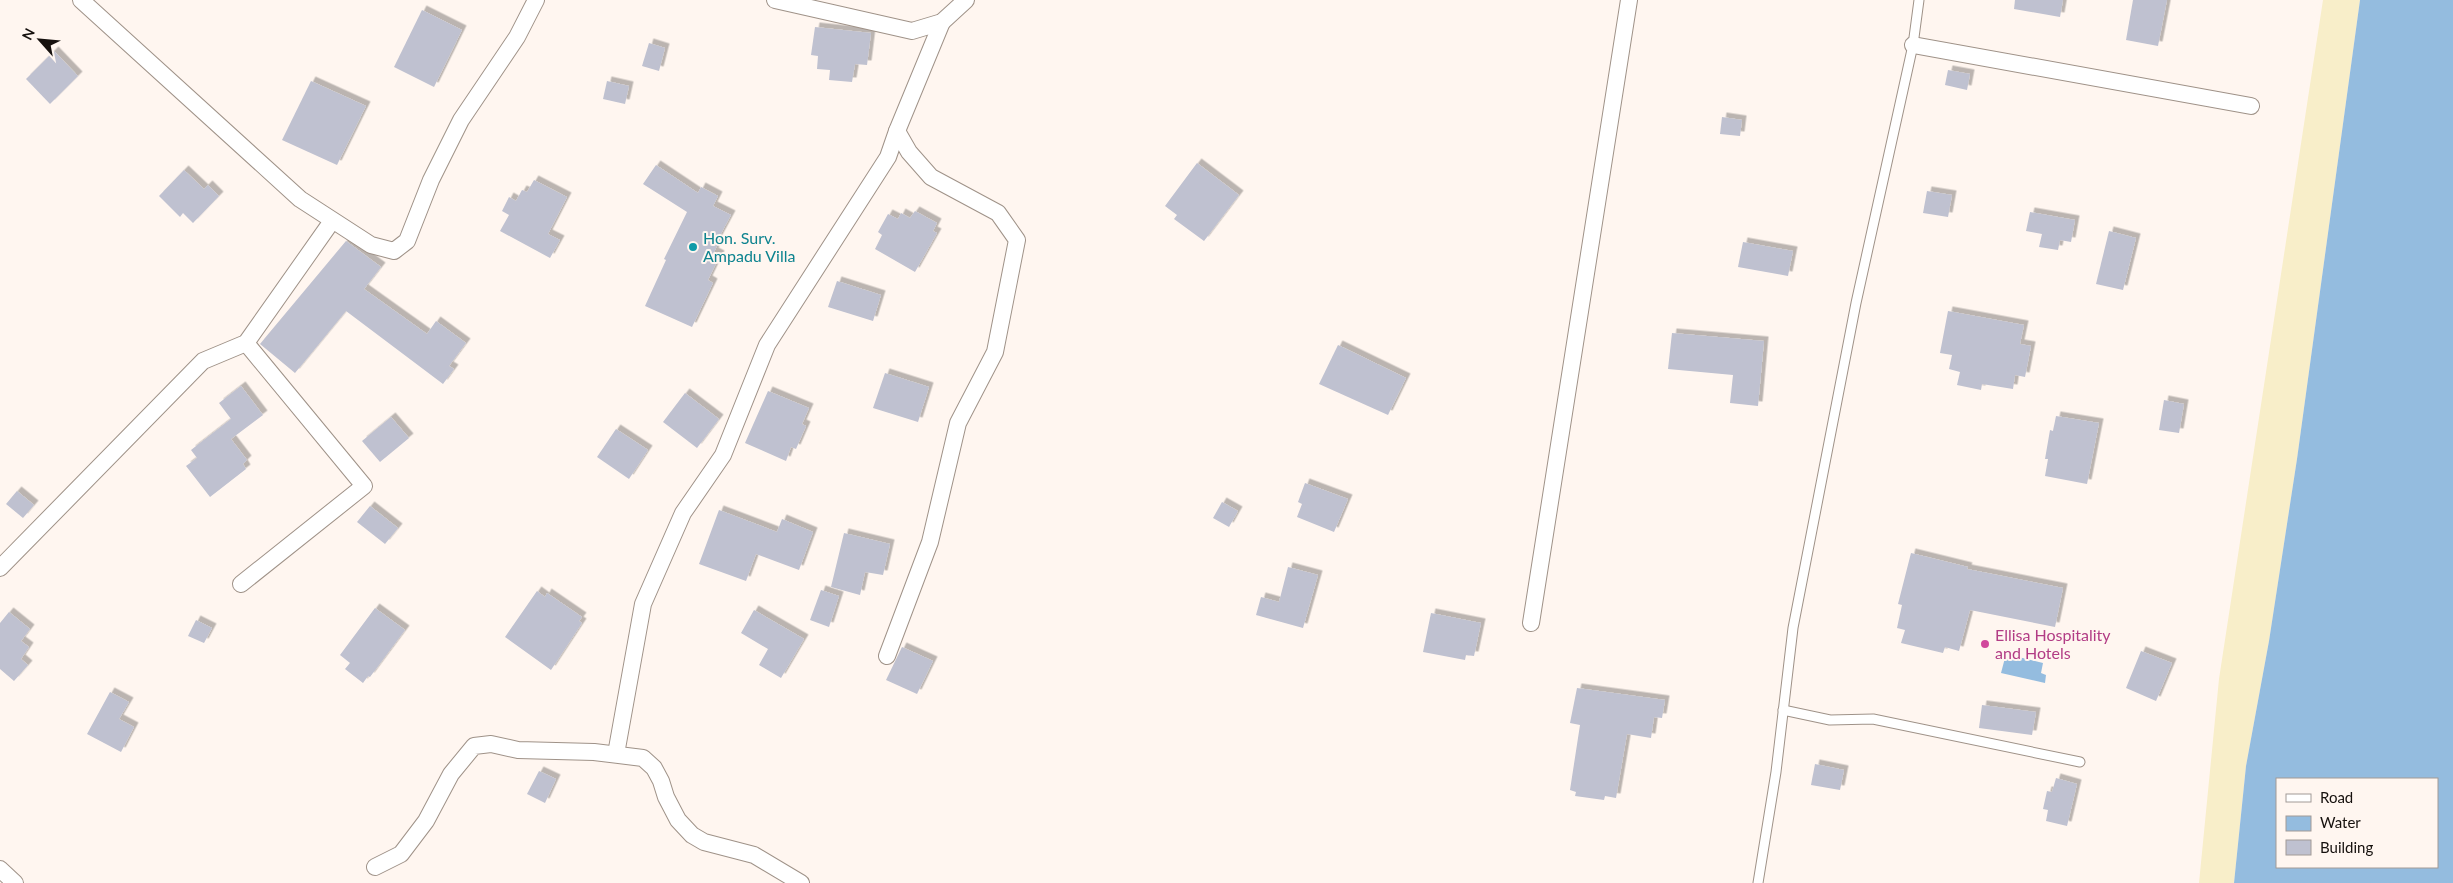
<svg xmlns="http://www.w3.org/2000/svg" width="2453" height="883" font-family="Lato,sans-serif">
  <defs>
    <filter id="shadow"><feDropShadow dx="4.5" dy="-4.5" stdDeviation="0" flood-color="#0004"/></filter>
  </defs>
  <rect width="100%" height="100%" fill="#fff6f0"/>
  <path fill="#f8eec9" d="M2323,0H2360L2297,459L2269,641L2246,766L2234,883H2199L2219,679Z"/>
  <g fill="#94bcdf" fill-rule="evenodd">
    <path d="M2360,0H2453V883H2234L2246,766L2269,641L2297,459ZM2437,779V867H2277V779Z"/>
    <path d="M2006,654L2043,663L2041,673L2046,675L2045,683L2001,673Z"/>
  </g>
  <g fill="#bfc1d0" filter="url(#shadow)">
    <path d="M2015,0H2063L2060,17L2014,9Z"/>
    <path d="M2133,0H2167L2158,46L2126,40Z"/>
    <path d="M422,10L462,30L434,87L394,67Z"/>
    <path d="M815,27L871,33L867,65L855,64L852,82L829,80L830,70L817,69L818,56L811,55Z"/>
    <path d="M649,43L665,48L659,71L642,66Z"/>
    <path d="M54,51L78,76L50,104L26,79Z"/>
    <path d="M1948,70L1970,74L1967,90L1945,85Z"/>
    <path d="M311,81L366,106L337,165L282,140Z"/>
    <path d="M607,81L629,86L625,104L603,99Z"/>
    <path d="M1722,117L1742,120L1740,136L1720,134Z"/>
    <path d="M1197,163L1239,195L1204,241L1174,219L1177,215L1165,206Z"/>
    <path d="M656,165L698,193L701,187L718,196L713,206L731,215L717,241L719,242L714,252L720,255L708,280L713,283L692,327L645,306L666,260L664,259L687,212L643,184Z"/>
    <path d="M184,170L204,189L208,185L219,196L193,223L183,213L180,217L159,196Z"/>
    <path d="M534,180L567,197L548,234L560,240L550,258L500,231L509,215L502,211L509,197L516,201L522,190L527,192Z"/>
    <path d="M1927,191L1952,195L1948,217L1923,213Z"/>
    <path d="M915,211L937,223L933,231L937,233L915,272L875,249L882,235L878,232L888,214L898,219L901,213L910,218Z"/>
    <path d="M2030,212L2075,220L2071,242L2060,240L2058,250L2039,247L2042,234L2026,231Z"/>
    <path d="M2109,231L2136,238L2123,290L2096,284Z"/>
    <path d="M346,241L381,267L364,289L427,334L436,321L466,343L449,366L454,369L443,384L346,311L295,373L260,344Z"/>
    <path d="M1743,242L1793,251L1788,276L1738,267Z"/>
    <path d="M837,281L881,295L873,321L828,307Z"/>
    <path d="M1948,311L2024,325L2020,344L2031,346L2025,377L2015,375L2013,389L1982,384L1981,390L1957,385L1960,372L1949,369L1952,355L1940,353Z"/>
    <path d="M1672,333L1764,341L1758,406L1730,403L1733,375L1668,369Z"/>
    <path d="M1338,345L1406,378L1388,415L1319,384Z"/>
    <path d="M885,373L929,387L918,422L873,408Z"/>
    <path d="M241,386L263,415L231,439L247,460L243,464L246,469L210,497L186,466L197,458L191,450L231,419L219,403Z"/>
    <path d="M768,391L809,408L802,424L806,426L796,449L791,447L786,461L745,443Z"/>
    <path d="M685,393L719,419L697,448L663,422Z"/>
    <path d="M2164,400L2184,404L2179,433L2159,430Z"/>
    <path d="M2056,416L2099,423L2087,484L2045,476L2048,459H2045L2050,430L2053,431Z"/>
    <path d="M391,417L409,438L380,462L362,441Z"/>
    <path d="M616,429L648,450L629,479L597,457Z"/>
    <path d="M1305,483L1348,499L1334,532L1297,517L1302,504L1298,502Z"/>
    <path d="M17,491L34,505L23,518L6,504Z"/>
    <path d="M1222,502L1238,511L1229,527L1213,518Z"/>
    <path d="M370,506L398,528L385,544L357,522Z"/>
    <path d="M719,510L777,532L782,519L813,532L799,570L756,554L746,581L699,564Z"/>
    <path d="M844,533L890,544L883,575L865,572L860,595L831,587Z"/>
    <path d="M1911,553L1968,567L1967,569L2063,588L2055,627L1970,610L1959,651L1945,647L1943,653L1901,643L1905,630L1897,628L1902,605L1898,604Z"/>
    <path d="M1288,567L1318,575L1303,628L1256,615L1261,597L1279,602Z"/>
    <path d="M821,590L839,596L829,627L810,620Z"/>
    <path d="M537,591L545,597L547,593L582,617L579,621L582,623L551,670L505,637Z"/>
    <path d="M375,608L405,630L370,677L368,676L363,683L345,669L350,663L340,655Z"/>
    <path d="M754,610L804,639L781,678L759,665L768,649L741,633Z"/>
    <path d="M9,612L30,629L21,641L29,647L21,659L28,665L14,681L0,669V623Z"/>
    <path d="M1431,613L1481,623L1474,656L1466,655L1465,660L1423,652Z"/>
    <path d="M196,620L212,628L204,643L188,636Z"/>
    <path d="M902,647L933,661L917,694L886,680Z"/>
    <path d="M2141,651L2172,663L2156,701L2126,688Z"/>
    <path d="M1577,688L1665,700L1662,718L1654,717L1651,738L1627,734L1616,798L1605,796L1604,800L1575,796L1576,792L1570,790L1580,725L1570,723Z"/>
    <path d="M110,692L129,702L119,719L134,727L121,752L87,734Z"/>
    <path d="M1982,705L2036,712L2032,735L1979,728Z"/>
    <path d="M1815,764L1844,770L1840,790L1811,785Z"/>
    <path d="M539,771L556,779L545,803L527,794Z"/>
    <path d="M2056,778L2077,784L2067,826L2046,821L2048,810L2043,809L2047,791L2052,792Z"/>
  </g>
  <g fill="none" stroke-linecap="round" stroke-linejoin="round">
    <defs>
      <g id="service">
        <path d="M1783,710L1830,720L1873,719L2080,762"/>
        <path d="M1758,883L1776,772L1793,628L1856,303L1913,45L1919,0"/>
      </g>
      <g id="minor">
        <path d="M81,0L300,199L371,245L394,251L407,241L431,180L461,120L517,37L536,0"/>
        <path d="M775,0L912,31L942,22L966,0"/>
        <path d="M1913,45L2251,106"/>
        <path d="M0,568L203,361L246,343L332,221"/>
        <path d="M241,584L364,486L246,343"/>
        <path d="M1531,623L1629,0"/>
        <path d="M887,656L930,542L958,423L995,352L1017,240L998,213L931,177L909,152L897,131L942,22"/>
        <path d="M616,754L643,604L683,513L723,455L767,345L888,157L897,131"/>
        <path d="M375,867L401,854L426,821L451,774L474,746L491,744L518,750L594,752L643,758L654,768L661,781L666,797L678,820L692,835L704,842L754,855L801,883"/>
        <path d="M0,869L15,883"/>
      </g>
    </defs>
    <use href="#service" stroke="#9f9288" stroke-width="11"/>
    <use href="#minor" stroke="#9f9288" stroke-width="18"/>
    <use href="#service" stroke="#fff" stroke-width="9"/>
    <use href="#minor" stroke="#fff" stroke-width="16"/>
  </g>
  <circle fill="#0f9aa8" stroke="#fff6f0" stroke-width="2" cx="693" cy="247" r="5"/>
  <circle fill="#d1479c" stroke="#fff6f0" stroke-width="2" cx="1985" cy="644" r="5"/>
  <g text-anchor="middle" stroke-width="4" stroke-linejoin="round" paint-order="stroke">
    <g font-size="16" fill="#0d838f" stroke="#fff6f0" text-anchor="start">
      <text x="703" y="244">Hon. Surv.<tspan x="703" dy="18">Ampadu Villa</tspan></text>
    </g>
    <g font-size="16" fill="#b23c85" stroke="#fff6f0" text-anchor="start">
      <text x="1995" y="641">Ellisa Hospitality<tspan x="1995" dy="18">and Hotels</tspan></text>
    </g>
  </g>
  <rect x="2276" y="778" width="162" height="90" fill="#fff6f0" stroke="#a29a96"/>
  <rect x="2286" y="794" width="25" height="8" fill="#ffffff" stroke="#a29a96"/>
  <text x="2320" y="803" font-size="15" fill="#16110e">Road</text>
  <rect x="2286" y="816" width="25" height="15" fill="#94bcdf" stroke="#a29a96"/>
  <text x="2320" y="828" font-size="15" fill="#16110e">Water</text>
  <rect x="2286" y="840" width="25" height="15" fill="#bfc1d0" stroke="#a29a96"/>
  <text x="2320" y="853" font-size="15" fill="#16110e">Building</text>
  <g transform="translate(40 40) rotate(297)" stroke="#fff6f0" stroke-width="4" paint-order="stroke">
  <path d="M0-4L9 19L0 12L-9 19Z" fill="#16110e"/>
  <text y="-8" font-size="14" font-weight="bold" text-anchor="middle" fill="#16110e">N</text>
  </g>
</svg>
